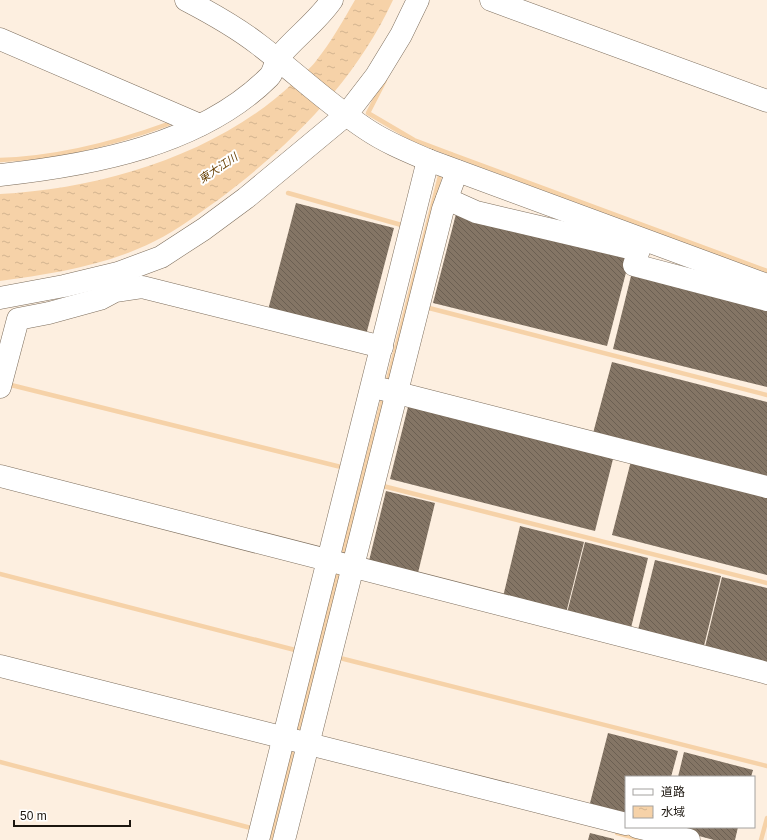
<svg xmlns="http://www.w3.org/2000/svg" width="767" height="840" font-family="Helvetica,'Noto Sans JP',sans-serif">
  <defs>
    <pattern id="water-ripples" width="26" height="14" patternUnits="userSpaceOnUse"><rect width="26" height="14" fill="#f6d2a8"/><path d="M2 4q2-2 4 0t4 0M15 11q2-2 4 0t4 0" fill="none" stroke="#d2b48f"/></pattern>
    <pattern id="building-back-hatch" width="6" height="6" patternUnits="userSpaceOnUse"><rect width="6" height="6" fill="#847565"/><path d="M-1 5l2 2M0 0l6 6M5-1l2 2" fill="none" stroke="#6b5f52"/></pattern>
  </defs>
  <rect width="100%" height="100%" fill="#fdefe0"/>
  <path fill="url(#water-ripples)" d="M355,0H393C355,82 289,147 218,200C198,214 177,230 155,241C108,265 52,274 0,281V194C102,189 219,154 294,82C301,76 310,69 316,61C331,42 343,21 355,0Z"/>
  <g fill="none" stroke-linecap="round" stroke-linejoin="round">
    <g stroke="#f6d2a8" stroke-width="4.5">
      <path d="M385,80L368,113L414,140L451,154"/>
      <path d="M449,159L451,154L767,271"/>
      <path d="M0,160C58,158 113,144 168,124"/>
      <path d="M288,193L405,226"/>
      <path d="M425,307L767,395"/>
      <path d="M7,384L341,467"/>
      <path d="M387,384L440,176"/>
      <path d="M379,485L767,583"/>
      <path d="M342,558L384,395"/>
      <path d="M0,574L295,650"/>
      <path d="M336,657L767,766"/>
      <path d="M297,735L339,569"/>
      <path d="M0,762L251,828"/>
      <path d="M617,833L639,839"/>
      <path d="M270,840L294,746"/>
      <path d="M761,840L767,818"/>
    </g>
  </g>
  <g fill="url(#building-back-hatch)">
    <path d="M296,203L394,228L366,335L268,310Z"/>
    <path d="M456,214L630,257L607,346L433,303Z"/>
    <path d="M632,272L767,306V387L613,349Z"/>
    <path d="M612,362L767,402V482L592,437Z"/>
    <path d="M409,403L614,455L595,531L390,479Z"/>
    <path d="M631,461L767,495V575L612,535Z"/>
    <path d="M386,491L435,503L417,577L368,565Z"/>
    <path d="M520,526L584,542L565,617L502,601Z"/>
    <path d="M585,542L648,558L630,632L566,617Z"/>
    <path d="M655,560L721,576L703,650L637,634Z"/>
    <path d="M722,577L767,588V666L704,651Z"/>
    <path d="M608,733L678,751L671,777H626V817L589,807Z"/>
    <path d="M684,752L753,770L751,777H678Z"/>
    <path d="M665,827H738L735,840H714Z"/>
    <path d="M590,833L614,839V840H588Z"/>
  </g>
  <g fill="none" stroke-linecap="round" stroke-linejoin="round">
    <defs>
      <g id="minor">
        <path d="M186,0C211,13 236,27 258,44C295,72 328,104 366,129C385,142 407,151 428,160L767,285"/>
        <path d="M491,0L767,101"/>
        <path d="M0,39L200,125"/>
        <path d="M0,175C92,165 201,145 269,77C274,72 274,64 278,58C295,37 316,23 332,0"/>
        <path d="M447,199L476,212L638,250"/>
        <path d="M639,250L634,265L767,300"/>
        <path d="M0,298L64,286L118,273L161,257L204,229L246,198L346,115L376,76L401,35L418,0"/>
        <path d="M0,387L18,319L49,313L100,299L115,291L142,287L382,347"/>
        <path d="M382,389L767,487"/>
        <path d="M0,476L767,673"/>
        <path d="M0,666L626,824"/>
        <path d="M637,827L689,840"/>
        <path d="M258,840L428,160"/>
        <path d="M284,840L443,209L457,171"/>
      </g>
    </defs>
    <use href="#minor" stroke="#7d6e5d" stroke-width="23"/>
    <use href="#minor" stroke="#fff" stroke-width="22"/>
  </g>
  <g text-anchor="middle" stroke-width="4" stroke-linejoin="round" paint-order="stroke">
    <g font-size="11" font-style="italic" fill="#694207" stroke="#fff">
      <text transform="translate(218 168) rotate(-34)" y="4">東大江川</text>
    </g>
  </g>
  <rect x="625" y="776" width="130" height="52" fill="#ffffff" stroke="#a4a29f"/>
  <rect x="633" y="789" width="20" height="6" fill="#ffffff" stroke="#a4a29f"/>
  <text x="661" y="796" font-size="12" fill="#1c160f">道路</text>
  <rect x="633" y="806" width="20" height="12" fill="url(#water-ripples)" stroke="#a4a29f"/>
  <text x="661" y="816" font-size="12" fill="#1c160f">水域</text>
  <path d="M14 820v6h116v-6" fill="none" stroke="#1c160f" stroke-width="2"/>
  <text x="20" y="820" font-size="12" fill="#1c160f" stroke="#ffffff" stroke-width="3" paint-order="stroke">50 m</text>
</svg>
